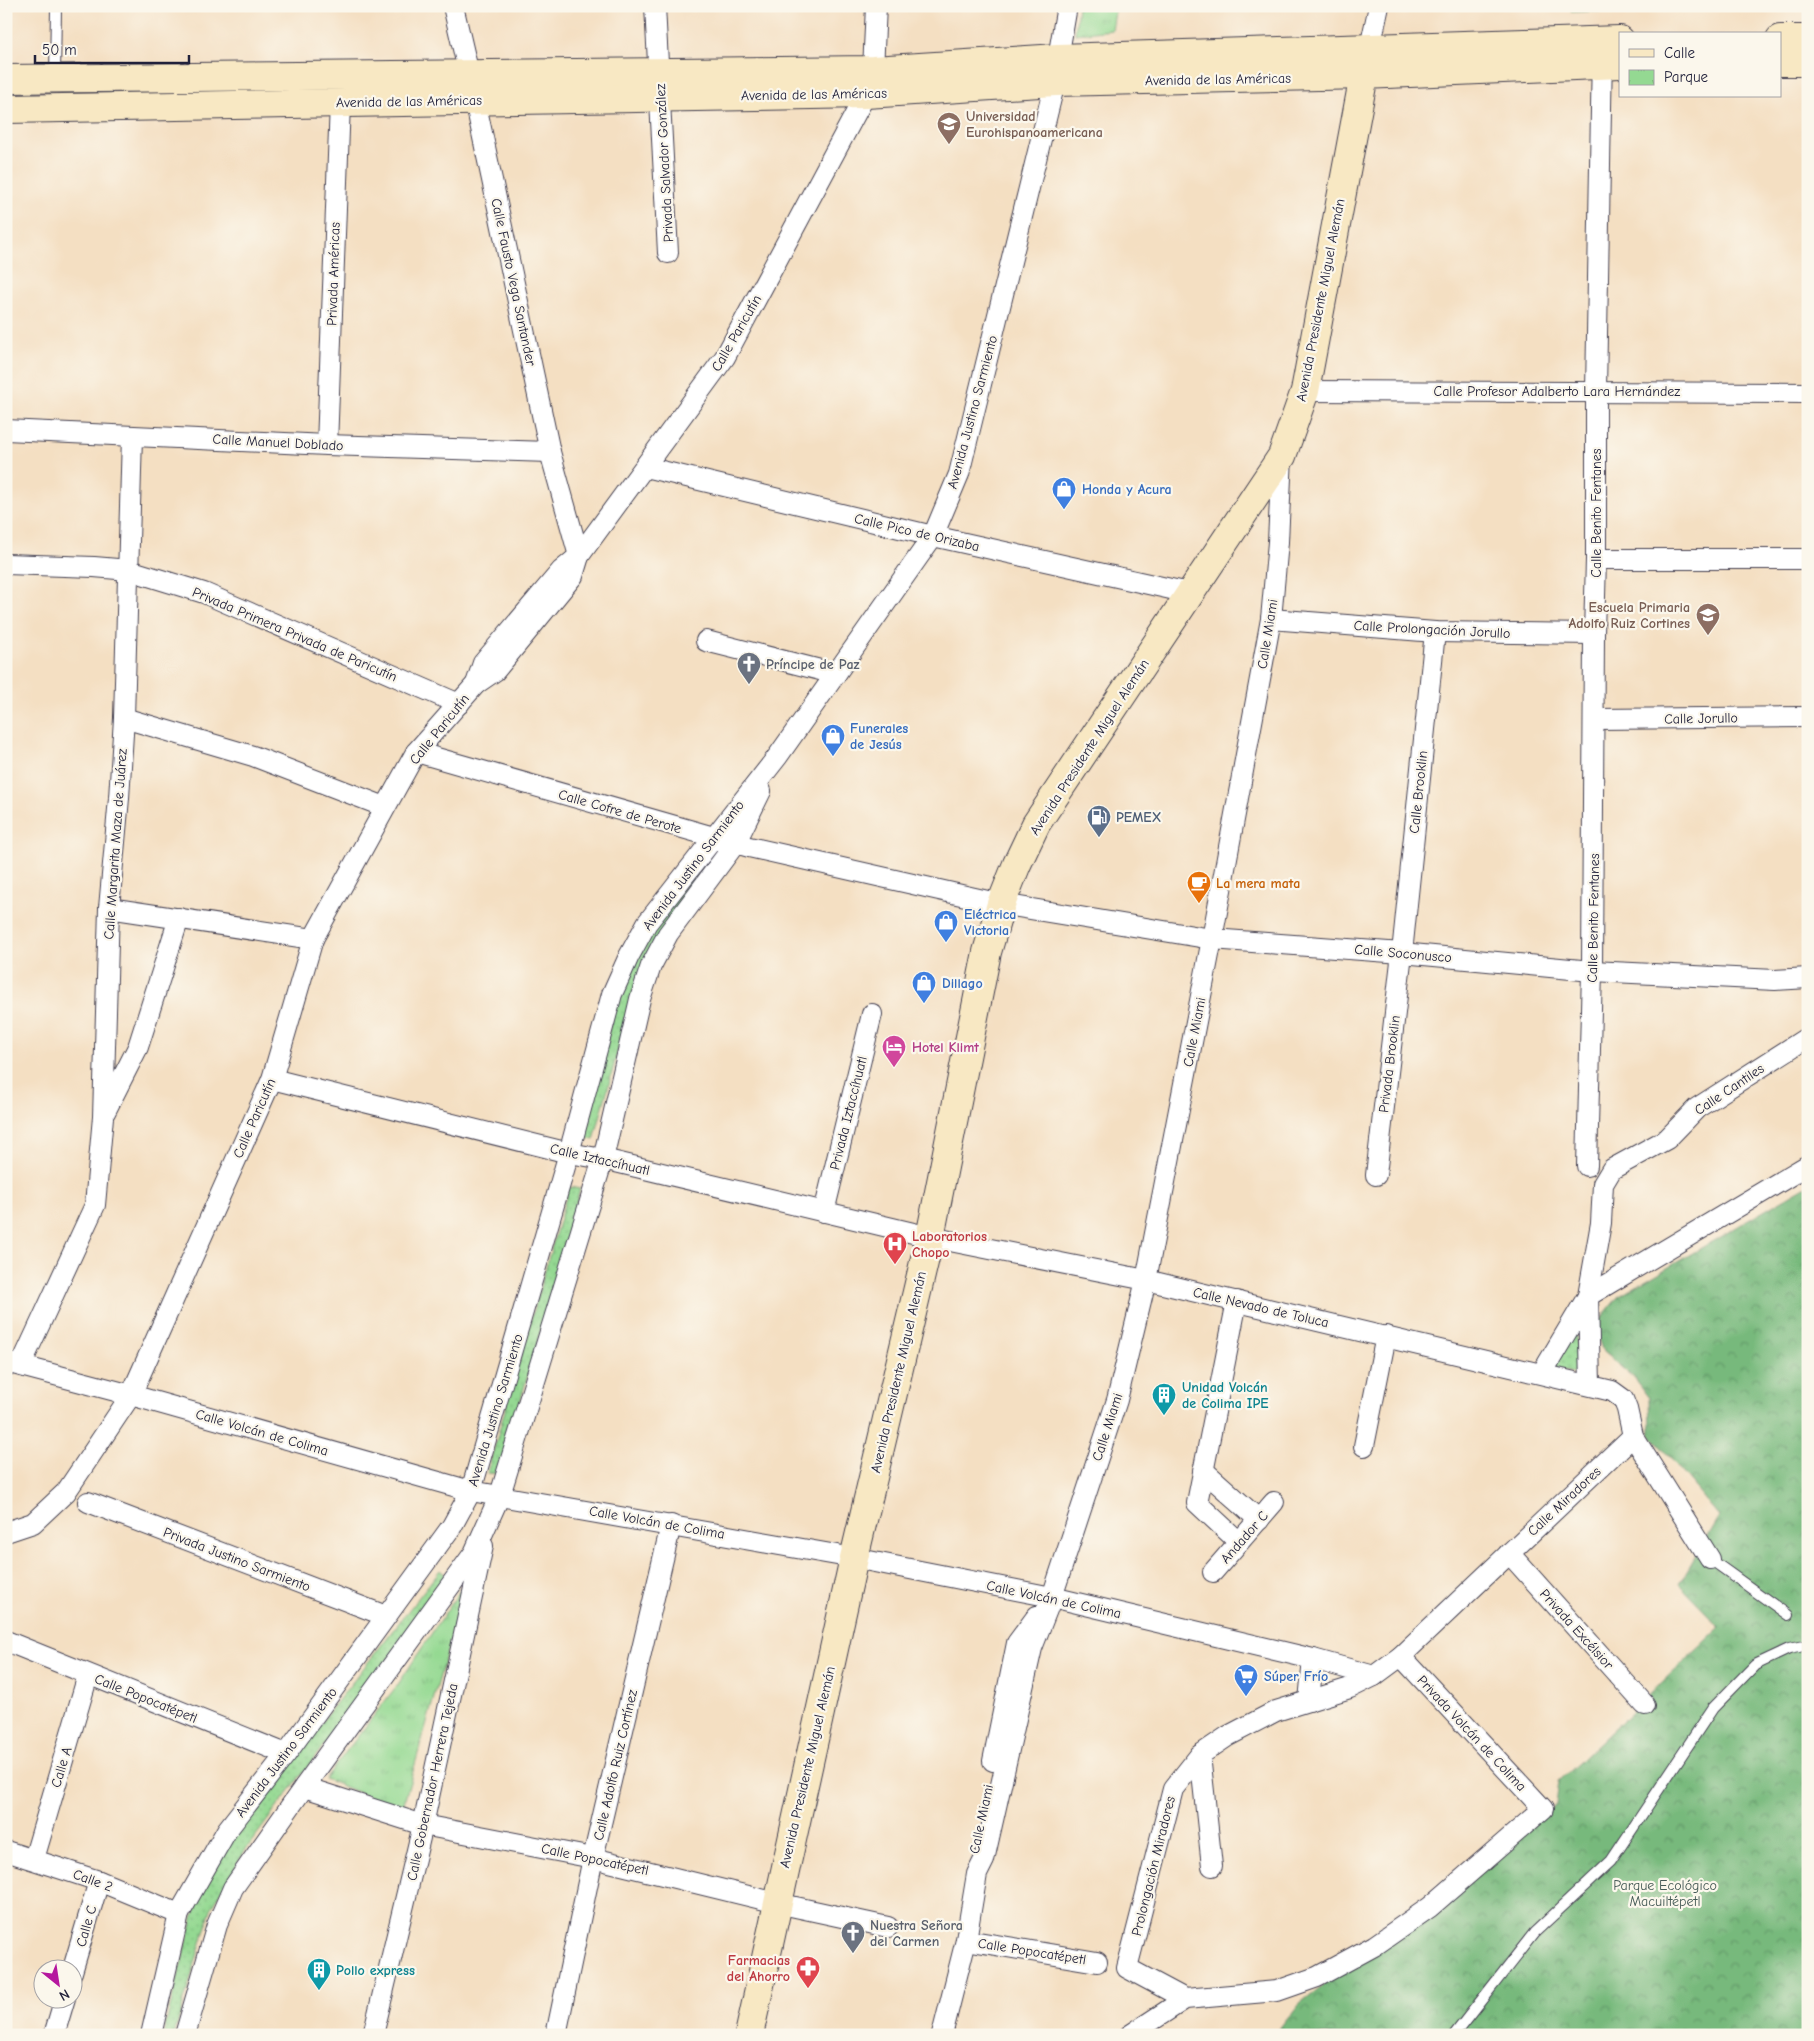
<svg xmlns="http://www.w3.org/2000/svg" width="1814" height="2041" font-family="'Comic Neue',sans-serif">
  <defs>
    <pattern id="grass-dots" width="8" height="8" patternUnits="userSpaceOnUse" patternTransform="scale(1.25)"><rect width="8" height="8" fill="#94d992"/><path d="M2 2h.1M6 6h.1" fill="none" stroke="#7fba7f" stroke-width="1.8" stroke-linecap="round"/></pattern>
    <pattern id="forest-crowns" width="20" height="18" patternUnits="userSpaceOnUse" patternTransform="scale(1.25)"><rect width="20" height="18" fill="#77b97c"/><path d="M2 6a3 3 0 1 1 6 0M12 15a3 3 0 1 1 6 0" fill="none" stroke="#619667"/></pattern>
    <pattern id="park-tufts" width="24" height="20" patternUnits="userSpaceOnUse" patternTransform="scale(1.25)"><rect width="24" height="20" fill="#94d992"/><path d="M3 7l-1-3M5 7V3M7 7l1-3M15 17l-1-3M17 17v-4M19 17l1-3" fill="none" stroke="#7fba7f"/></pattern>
  </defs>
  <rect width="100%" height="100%" fill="#fbf7ec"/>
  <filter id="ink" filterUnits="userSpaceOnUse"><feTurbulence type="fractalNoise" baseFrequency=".02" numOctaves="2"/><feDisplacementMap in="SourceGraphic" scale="10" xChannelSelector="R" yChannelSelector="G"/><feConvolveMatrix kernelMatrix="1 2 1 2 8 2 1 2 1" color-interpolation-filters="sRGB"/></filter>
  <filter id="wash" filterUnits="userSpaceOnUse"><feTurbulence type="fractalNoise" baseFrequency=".0096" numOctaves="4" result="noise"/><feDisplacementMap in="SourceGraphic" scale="20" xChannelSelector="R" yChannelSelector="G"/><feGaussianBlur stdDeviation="1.12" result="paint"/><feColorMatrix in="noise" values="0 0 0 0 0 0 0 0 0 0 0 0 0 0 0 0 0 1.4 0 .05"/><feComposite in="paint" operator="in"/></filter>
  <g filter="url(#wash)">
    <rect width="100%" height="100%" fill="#f4dfc2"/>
    <g fill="url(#grass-dots)" stroke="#5b7e66">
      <path d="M1572,6H1632V10L1571,12Z"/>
      <path d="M702,862L708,863L710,869L631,1001L594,1140L585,1138L617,994L634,951Z"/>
      <path d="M569,1187L580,1189L500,1474L487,1473Z"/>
      <path d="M1575,1328L1579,1375L1554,1368Z"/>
      <path d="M440,1570L449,1578L246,1849L211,1909L174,2035H163L197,1903L231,1838Z"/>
    </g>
    <path fill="url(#forest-crowns)" stroke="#4c6e5c" d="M1808,1185V2035H1275L1299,2004L1556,1803L1559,1781L1721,1627L1679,1584L1719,1516L1650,1434L1649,1398L1633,1377L1603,1352L1594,1327L1618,1297Z"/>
    <g fill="url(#park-tufts)" stroke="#5b7e66">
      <path d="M1078,6H1116L1112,30L1075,34Z"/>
      <path d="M468,1578L402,1810L325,1779L399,1683Z"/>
    </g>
  </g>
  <g filter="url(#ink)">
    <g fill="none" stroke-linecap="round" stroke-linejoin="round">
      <defs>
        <g id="service">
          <path d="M55,78L56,6"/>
          <path d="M1710,1559L1788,1615"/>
          <path d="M1454,2035L1534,1933L1611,1861L1713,1708L1755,1665L1789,1649L1808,1645"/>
        </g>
        <g id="minor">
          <path d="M453,6L475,100L550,452L579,556"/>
          <path d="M655,6L668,253"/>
          <path d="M1058,58L1067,6"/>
          <path d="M1367,61L1379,6"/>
          <path d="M1305,391L1808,393"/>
          <path d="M6,430L327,445L550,452"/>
          <path d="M327,445L340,103"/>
          <path d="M645,467L933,536L1189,593"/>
          <path d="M1596,559H1808"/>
          <path d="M6,564L94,567L129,570L204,593L459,704"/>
          <path d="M1271,619L1435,632L1594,634"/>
          <path d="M706,641L836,674"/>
          <path d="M476,684L483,663L561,571L579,556L725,357L866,94L873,70L876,6"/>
          <path d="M124,718L253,756L385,807"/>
          <path d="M1595,719L1808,717"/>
          <path d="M416,752L749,847L1001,904L1212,939L1402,953L1592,971L1775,980L1808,978"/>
          <path d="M109,908L313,939"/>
          <path d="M272,1079L569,1153L603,1159L930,1237L1146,1280L1612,1391L1623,1399L1627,1409L1633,1436L1710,1559"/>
          <path d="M105,1112L138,1047L179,918"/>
          <path d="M1587,1166L1592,971L1594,634L1596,559V391L1602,52"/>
          <path d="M1376,1175L1402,953L1435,632"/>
          <path d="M824,1212L872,1014"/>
          <path d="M1237,1301L1197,1503L1239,1542"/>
          <path d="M6,1362L131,1395L471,1491L854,1558L1052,1597L1313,1659L1374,1676"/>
          <path d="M21,1365L95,1205L103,1117L109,908L119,798L124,718L132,436"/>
          <path d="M1542,1373L1588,1296L1808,1165"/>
          <path d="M1590,1385L1588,1296L1601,1223L1603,1184L1612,1169L1667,1139L1697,1108L1808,1037"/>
          <path d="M1364,1446L1386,1336"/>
          <path d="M1203,1470L1259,1520"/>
          <path d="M88,1502L386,1616"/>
          <path d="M6,1532L33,1523L66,1492L131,1395L272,1079L313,939L416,752L476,684L495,671L573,576L579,556"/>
          <path d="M1509,1553L1645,1705"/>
          <path d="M1213,1572L1274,1502"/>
          <path d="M6,1641L286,1754"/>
          <path d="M1309,1701L1313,1659"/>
          <path d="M1200,1755L1212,1866"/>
          <path d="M993,1761L1017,1643L1037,1616"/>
          <path d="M304,1787L423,1825L593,1858L777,1903L888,1927"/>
          <path d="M6,1851L99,1881L179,1914"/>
          <path d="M34,1859L88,1675"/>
          <path d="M966,1940L1097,1962"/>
          <path d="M72,1972L99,1881"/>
          <path d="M1185,1999L1127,1968L1173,1789L1200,1755L1228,1736L1276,1711L1350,1688L1374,1676L1401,1656L1633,1436"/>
          <path d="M54,2035L65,1998"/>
          <path d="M151,2035L179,1914L227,1830L286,1754L452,1526L471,1491L569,1153L612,994L629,956L647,923L778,756L933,536L959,474L1055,82"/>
          <path d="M185,2035L217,1925L233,1888L304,1787L474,1553L500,1495L603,1159L640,999L651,966L668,934L735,844L761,791"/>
          <path d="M373,2035L423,1825L483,1546"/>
          <path d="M556,2035L593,1858L671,1525"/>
          <path d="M942,2035L966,1940L977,1874L984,1860L1032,1648L1052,1597L1117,1400L1146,1280L1212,939L1271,619L1278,542L1282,456"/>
          <path d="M1130,2035L1185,1999L1277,1991L1317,1977L1374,1946L1430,1907L1543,1809L1401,1656"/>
        </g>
        <g id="secondary">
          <path d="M1780,39H1808"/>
          <path d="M1780,62H1808"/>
          <path d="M6,79L873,70L1058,58L1620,40"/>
          <path d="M6,109L866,94L1055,82L1364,75L1620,64"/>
          <path d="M749,2035L854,1558L930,1237L987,952L1001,904L1017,864L1036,824L1282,456L1305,391L1364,75"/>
        </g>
      </defs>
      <use href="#service" stroke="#423e4f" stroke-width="12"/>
      <use href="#minor" stroke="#423e4f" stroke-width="22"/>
      <use href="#secondary" stroke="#423e4f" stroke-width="30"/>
      <use href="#service" stroke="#fff" stroke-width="10"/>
      <use href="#minor" stroke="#fff" stroke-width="20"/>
      <use href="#secondary" stroke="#f8e8c3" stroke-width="28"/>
    </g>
  </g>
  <defs>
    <symbol id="university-pin" viewBox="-11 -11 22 30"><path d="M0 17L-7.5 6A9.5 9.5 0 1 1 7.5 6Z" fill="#8d6e63" stroke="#fbf7ec"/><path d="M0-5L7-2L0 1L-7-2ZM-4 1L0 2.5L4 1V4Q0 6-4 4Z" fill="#fff"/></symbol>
    <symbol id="shop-pin" viewBox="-11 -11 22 30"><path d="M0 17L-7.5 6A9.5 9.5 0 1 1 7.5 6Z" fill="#3f7fe0" stroke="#fbf7ec"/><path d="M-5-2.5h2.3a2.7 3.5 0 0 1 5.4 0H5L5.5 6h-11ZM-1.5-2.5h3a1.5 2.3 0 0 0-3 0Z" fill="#fff"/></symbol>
    <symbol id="school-pin" viewBox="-11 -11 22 30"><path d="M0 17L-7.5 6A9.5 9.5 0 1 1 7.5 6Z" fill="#8d6e63" stroke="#fbf7ec"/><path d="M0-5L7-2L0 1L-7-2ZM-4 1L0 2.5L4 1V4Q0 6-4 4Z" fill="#fff"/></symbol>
    <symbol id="church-pin" viewBox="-11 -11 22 30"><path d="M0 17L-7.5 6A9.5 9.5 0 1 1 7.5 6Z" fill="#6b7280" stroke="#fbf7ec"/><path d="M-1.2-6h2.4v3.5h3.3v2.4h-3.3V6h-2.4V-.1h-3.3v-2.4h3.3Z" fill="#fff"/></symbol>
    <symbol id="fuel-pin" viewBox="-11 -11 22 30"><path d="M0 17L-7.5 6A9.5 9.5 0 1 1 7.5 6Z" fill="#5c6f8a" stroke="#fbf7ec"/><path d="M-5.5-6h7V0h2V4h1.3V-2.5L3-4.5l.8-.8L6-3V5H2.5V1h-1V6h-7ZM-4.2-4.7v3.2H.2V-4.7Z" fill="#fff"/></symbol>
    <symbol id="cafe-pin" viewBox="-11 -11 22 30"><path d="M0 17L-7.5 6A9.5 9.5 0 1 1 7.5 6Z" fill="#e8710a" stroke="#fbf7ec"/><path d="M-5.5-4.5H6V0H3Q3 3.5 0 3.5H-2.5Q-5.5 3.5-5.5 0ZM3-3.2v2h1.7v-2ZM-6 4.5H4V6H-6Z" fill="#fff"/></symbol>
    <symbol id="hotel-pin" viewBox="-11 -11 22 30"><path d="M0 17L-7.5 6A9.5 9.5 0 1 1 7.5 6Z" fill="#d1479c" stroke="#fbf7ec"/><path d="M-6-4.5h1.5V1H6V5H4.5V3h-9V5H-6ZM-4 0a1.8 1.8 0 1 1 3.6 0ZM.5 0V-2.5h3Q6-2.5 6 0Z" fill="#fff"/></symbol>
    <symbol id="hospital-pin" viewBox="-11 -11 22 30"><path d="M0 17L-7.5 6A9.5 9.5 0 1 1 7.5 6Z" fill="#e0444e" stroke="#fbf7ec"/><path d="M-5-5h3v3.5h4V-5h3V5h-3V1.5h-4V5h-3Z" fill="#fff"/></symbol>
    <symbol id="building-pin" viewBox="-11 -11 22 30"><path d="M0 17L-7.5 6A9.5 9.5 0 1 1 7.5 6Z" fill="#0f9aa8" stroke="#fbf7ec"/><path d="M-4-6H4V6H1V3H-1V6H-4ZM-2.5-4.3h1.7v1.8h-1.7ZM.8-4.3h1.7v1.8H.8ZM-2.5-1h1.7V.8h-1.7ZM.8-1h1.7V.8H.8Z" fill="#fff"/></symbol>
    <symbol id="supermarket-pin" viewBox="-11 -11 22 30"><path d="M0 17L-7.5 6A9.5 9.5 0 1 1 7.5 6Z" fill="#3f7fe0" stroke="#fbf7ec"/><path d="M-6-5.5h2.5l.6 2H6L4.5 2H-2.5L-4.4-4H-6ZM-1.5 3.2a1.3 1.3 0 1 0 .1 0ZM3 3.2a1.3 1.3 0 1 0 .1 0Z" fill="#fff"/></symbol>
    <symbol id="pharmacy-pin" viewBox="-11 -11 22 30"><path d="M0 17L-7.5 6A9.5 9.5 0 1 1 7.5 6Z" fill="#e0444e" stroke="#fbf7ec"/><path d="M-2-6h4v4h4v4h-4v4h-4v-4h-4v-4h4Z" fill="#fff"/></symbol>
  </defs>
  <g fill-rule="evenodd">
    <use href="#university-pin" x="935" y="110" width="28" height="38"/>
    <use href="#shop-pin" x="1050" y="475" width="28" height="38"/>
    <use href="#school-pin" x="1694" y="601" width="28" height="38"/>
    <use href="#church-pin" x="735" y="650" width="28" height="38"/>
    <use href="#shop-pin" x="819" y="722" width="28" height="38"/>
    <use href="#fuel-pin" x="1085" y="803" width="28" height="38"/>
    <use href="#cafe-pin" x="1185" y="869" width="28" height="38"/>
    <use href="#shop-pin" x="932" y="908" width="28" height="38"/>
    <use href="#shop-pin" x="910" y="969" width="28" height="38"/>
    <use href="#hotel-pin" x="880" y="1033" width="28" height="38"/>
    <use href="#hospital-pin" x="881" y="1230" width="28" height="38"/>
    <use href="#building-pin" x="1150" y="1381" width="28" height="38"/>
    <use href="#supermarket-pin" x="1232" y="1662" width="28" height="38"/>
    <use href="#church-pin" x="839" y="1919" width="28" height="38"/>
    <use href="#pharmacy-pin" x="794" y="1954" width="28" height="38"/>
    <use href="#building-pin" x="305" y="1956" width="28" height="38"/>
  </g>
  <g text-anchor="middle" stroke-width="4.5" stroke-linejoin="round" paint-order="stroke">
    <g font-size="14" fill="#22223b" stroke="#fbf7ec">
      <text transform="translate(1218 79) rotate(-1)" y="5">Avenida de las Américas</text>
      <text transform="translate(814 94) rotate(-1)" y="5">Avenida de las Américas</text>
      <text transform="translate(409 101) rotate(-1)" y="5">Avenida de las Américas</text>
      <text transform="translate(664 163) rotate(-93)" y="5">Privada Salvador González</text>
      <text transform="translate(333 274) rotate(-88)" y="5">Privada Américas</text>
      <text transform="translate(514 282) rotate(78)" y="5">Calle Fausto Vega Santander</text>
      <text transform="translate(1320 300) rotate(-79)" y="5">Avenida Presidente Miguel Alemán</text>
      <text transform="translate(736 333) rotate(-60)" y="5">Calle Paricutín</text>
      <text x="1557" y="396">Calle Profesor Adalberto Lara Hernández</text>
      <text transform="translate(972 412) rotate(-75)" y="5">Avenida Justino Sarmiento</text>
      <text transform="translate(278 442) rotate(3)" y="5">Calle Manuel Doblado</text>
      <text transform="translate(1596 513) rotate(-90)" y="5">Calle Benito Fentanes</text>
      <text transform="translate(917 532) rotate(13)" y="5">Calle Pico de Orizaba</text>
      <text transform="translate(1432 629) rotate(3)" y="5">Calle Prolongación Jorullo</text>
      <text transform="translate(295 634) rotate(23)" y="5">Privada Primera Privada de Paricutín</text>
      <text transform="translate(1267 634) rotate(-81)" y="5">Calle Miami</text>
      <text transform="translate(1701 718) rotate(-1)" y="5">Calle Jorullo</text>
      <text transform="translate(439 729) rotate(-51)" y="5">Calle Paricutín</text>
      <text transform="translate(1089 747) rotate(-57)" y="5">Avenida Presidente Miguel Alemán</text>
      <text transform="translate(1418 792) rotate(-84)" y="5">Calle Brooklin</text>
      <text transform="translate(620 811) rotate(16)" y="5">Calle Cofre de Perote</text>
      <text transform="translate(115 844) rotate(-86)" y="5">Calle Margarita Maza de Juárez</text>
      <text transform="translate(693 865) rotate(-53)" y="5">Avenida Justino Sarmiento</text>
      <text transform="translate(1593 918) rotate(-89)" y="5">Calle Benito Fentanes</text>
      <text transform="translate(1403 953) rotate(5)" y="5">Calle Soconusco</text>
      <text transform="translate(1194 1032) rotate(-79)" y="5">Calle Miami</text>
      <text transform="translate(1389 1064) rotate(-83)" y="5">Privada Brooklin</text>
      <text transform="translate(1729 1089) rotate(-34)" y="5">Calle Cantiles</text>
      <text transform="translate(848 1113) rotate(-76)" y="5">Privada Iztaccíhuatl</text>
      <text transform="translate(254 1118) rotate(-66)" y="5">Calle Paricutín</text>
      <text transform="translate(600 1159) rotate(13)" y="5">Calle Iztaccíhuatl</text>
      <text transform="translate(1261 1307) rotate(13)" y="5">Calle Nevado de Toluca</text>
      <text transform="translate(898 1372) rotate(-77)" y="5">Avenida Presidente Miguel Alemán</text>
      <text transform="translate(495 1410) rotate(-73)" y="5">Avenida Justino Sarmiento</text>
      <text transform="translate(1107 1427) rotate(-72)" y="5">Calle Miami</text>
      <text transform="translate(262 1432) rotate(16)" y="5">Calle Volcán de Colima</text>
      <text transform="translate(1564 1501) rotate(-43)" y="5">Calle Miradores</text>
      <text transform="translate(657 1522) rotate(10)" y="5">Calle Volcán de Colima</text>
      <text transform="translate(1244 1537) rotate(-49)" y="5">Andador C</text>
      <text transform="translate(237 1559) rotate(21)" y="5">Privada Justino Sarmiento</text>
      <text transform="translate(1054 1599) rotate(12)" y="5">Calle Volcán de Colima</text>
      <text transform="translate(1577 1629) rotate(48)" y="5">Privada Excélsior</text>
      <text transform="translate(146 1698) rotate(22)" y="5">Calle Popocatépetl</text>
      <text transform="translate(1472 1733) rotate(47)" y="5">Privada Volcán de Colima</text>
      <text transform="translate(286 1752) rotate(-53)" y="5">Avenida Justino Sarmiento</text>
      <text transform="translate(615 1765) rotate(-77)" y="5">Calle Adolfo Ruiz Cortínez</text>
      <text transform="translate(61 1767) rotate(-73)" y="5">Calle A</text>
      <text transform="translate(807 1767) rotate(-77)" y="5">Avenida Presidente Miguel Alemán</text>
      <text transform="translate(432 1782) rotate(-78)" y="5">Calle Gobernador Herrera Tejeda</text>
      <text transform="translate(981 1819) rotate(-78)" y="5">Calle Miami</text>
      <text transform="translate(595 1859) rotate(12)" y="5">Calle Popocatépetl</text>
      <text transform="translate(1153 1866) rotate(-76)" y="5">Prolongación Miradores</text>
      <text transform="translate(93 1880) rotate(20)" y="5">Calle 2</text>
      <text transform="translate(86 1926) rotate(-74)" y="5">Calle C</text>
      <text transform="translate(1032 1951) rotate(9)" y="5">Calle Popocatépetl</text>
    </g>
    <g font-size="14" font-weight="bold" fill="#785e54" stroke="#fbf7ec" text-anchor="start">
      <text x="966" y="121">Universidad<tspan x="966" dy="16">Eurohispanoamericana</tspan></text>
      <text x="1690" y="612" text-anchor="end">Escuela Primaria<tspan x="1690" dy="16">Adolfo Ruiz Cortines</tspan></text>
    </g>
    <g font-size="14" font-weight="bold" fill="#366cbe" stroke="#fbf7ec" text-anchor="start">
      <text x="1082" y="494">Honda y Acura</text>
      <text x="850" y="733">Funerales<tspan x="850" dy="16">de Jesús</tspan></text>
      <text x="964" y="919">Eléctrica<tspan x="964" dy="16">Victoria</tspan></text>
      <text x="942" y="988">Dillago</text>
      <text x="1264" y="1681">Súper Frío</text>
    </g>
    <g font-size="14" font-weight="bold" fill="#5b616d" stroke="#fbf7ec" text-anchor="start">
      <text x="766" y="669">Príncipe de Paz</text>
      <text x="870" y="1930">Nuestra Señora<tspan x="870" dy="16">del Carmen</tspan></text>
    </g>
    <g font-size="14" font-weight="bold" fill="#4e5e75" stroke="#fbf7ec" text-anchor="start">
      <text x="1116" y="822">PEMEX</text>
    </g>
    <g font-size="14" font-weight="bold" fill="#c56008" stroke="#fbf7ec" text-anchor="start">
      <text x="1216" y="888">La mera mata</text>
    </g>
    <g font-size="14" font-weight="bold" fill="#b23c85" stroke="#fbf7ec" text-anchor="start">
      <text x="912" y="1052">Hotel Klimt</text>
    </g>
    <g font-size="14" font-weight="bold" fill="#be3a42" stroke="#fbf7ec" text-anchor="start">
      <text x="912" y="1241">Laboratorios<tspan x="912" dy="16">Chopo</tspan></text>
      <text x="790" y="1965" text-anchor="end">Farmacias<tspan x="790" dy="16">del Ahorro</tspan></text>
    </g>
    <g font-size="14" font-weight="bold" fill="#0d838f" stroke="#fbf7ec" text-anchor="start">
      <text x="1182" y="1392">Unidad Volcán<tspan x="1182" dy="16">de Colima IPE</tspan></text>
      <text x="336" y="1975">Pollo express</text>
    </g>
    <g font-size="14" fill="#445955" stroke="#fbf7ec">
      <text x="1665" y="1890">Parque Ecológico<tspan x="1665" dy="16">Macuiltépetl</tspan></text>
    </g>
  </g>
  <rect width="1814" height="2041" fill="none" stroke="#fbf7ec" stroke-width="25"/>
  <rect x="1619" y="32" width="162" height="65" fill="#fbf7ec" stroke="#a4a2a5"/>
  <rect x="1629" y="49" width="25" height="8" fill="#f8e8c3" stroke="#a4a2a5"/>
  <text x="1664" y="58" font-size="15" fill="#22223b">Calle</text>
  <rect x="1629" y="70" width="25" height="15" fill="url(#park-tufts)" stroke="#a4a2a5"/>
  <text x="1664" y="82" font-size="15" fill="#22223b">Parque</text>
  <g transform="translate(58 1984) rotate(150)"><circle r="24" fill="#fbf7ec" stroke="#a4a2a5"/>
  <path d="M0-4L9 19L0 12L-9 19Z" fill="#b5179e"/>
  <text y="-8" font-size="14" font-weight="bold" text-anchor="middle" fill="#22223b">N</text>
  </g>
  <path d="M35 55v8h154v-8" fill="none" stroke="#22223b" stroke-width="2.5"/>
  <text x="42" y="55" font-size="15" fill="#22223b" stroke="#fbf7ec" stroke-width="4" paint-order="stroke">50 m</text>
</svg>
